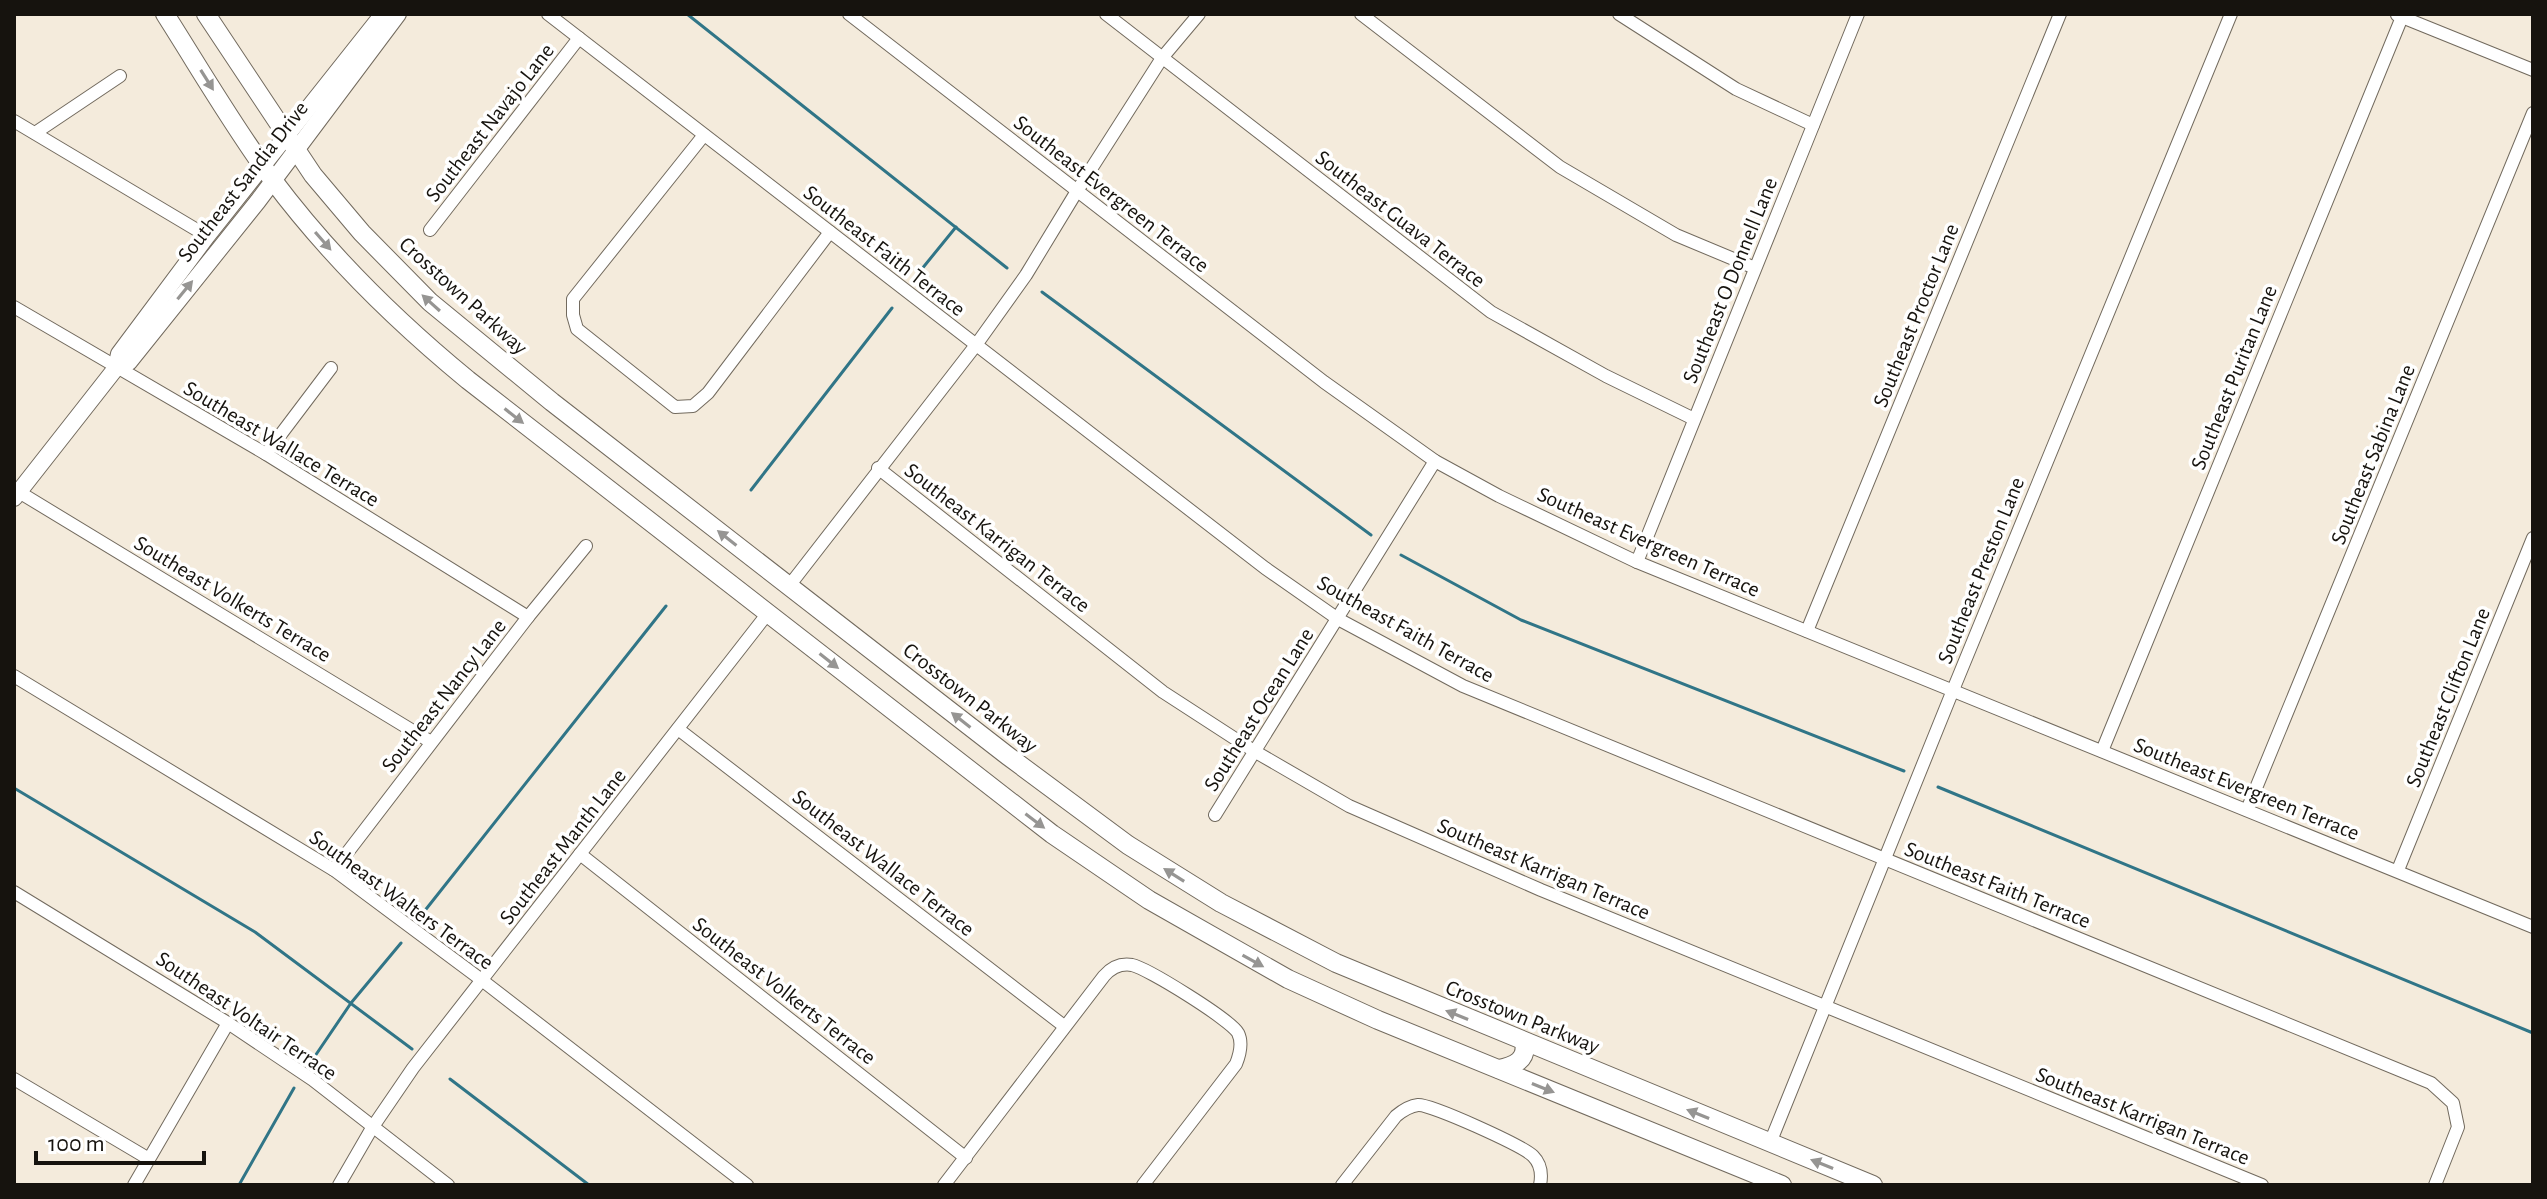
<svg xmlns="http://www.w3.org/2000/svg" width="2547" height="1199" font-family="'Alegreya Sans',sans-serif">
  <rect width="100%" height="100%" fill="#f4ebdc"/>
  <g fill="none" stroke-linecap="round" stroke-linejoin="round">
    <g stroke="#307587" stroke-width="3">
      <path d="M687,14L1007,268"/>
      <path d="M921,270L956,227"/>
      <path d="M1042,292L1371,535"/>
      <path d="M751,490L892,308"/>
      <path d="M1401,555L1521,620L1904,771"/>
      <path d="M1938,787L2533,1033"/>
      <path d="M14,788L255,932L412,1049"/>
      <path d="M423,913L666,606"/>
      <path d="M313,1059L351,1003L401,943"/>
      <path d="M450,1079L589,1185"/>
      <path d="M239,1185L294,1088"/>
    </g>
    <defs>
      <g id="minor">
        <path d="M548,14L1265,568L1338,619L1463,686L2431,1083L2453,1103L2458,1127L2435,1185"/>
        <path d="M849,14L1324,382L1435,461L1499,496L1637,562L2533,927"/>
        <path d="M1106,14L1491,312L1606,376L1694,419"/>
        <path d="M1361,14L1560,167L1676,235L1755,268"/>
        <path d="M1619,14L1736,89L1813,125"/>
        <path d="M2397,15L2533,70"/>
        <path d="M14,121L207,236"/>
        <path d="M35,133L120,76"/>
        <path d="M704,135L573,299V315L577,329L675,407L693,406L708,393L830,232"/>
        <path d="M430,230L579,38"/>
        <path d="M14,307L266,454L528,617"/>
        <path d="M266,454L331,368"/>
        <path d="M878,468L1163,692L1254,751L1349,806L1541,890L2262,1185"/>
        <path d="M14,489L431,742"/>
        <path d="M1637,562L1858,14"/>
        <path d="M789,586L976,345L1026,275L1077,191L1162,58L1199,14"/>
        <path d="M1807,631L2060,14"/>
        <path d="M14,676L334,870L483,981L747,1185"/>
        <path d="M678,729L1064,1026"/>
        <path d="M2102,751L2402,17"/>
        <path d="M2247,810L2533,113"/>
        <path d="M1215,815L1435,461"/>
        <path d="M580,854L966,1158"/>
        <path d="M334,870L528,617L586,546"/>
        <path d="M2398,870L2533,538"/>
        <path d="M14,892L228,1023L313,1080L448,1185"/>
        <path d="M14,1079L149,1159"/>
        <path d="M1770,1143L1953,690L2231,14"/>
        <path d="M134,1185L228,1023"/>
        <path d="M339,1185L372,1128L413,1068L768,613"/>
        <path d="M944,1185L1104,976C1111,968 1120,963 1132,965C1147,968 1231,1020 1238,1033C1243,1043 1240,1054 1236,1064L1143,1185"/>
        <path d="M1342,1185L1396,1116C1402,1111 1409,1106 1418,1105C1431,1104 1523,1146 1533,1156C1541,1164 1542,1175 1540,1185"/>
      </g>
      <g id="tertiary">
        <path d="M116,368L119,354L207,236L383,14"/>
        <path d="M14,498L116,368L129,362L258,201L398,14"/>
      </g>
      <g id="secondary">
        <path d="M165,14C200,69 233,126 272,179C328,254 395,320 468,380L1052,834L1149,900L1288,979L1378,1020L1782,1185"/>
        <path d="M206,14L313,175L362,233L430,302L552,402L1008,756L1128,845L1221,903L1336,963L1873,1185"/>
        <path d="M1499,1069C1514,1066 1528,1060 1524,1042"/>
      </g>
    </defs>
    <use href="#minor" stroke="#726a5e" stroke-width="14"/>
    <use href="#tertiary" stroke="#726a5e" stroke-width="18"/>
    <use href="#secondary" stroke="#726a5e" stroke-width="20"/>
    <use href="#minor" stroke="#fff" stroke-width="12"/>
    <use href="#tertiary" stroke="#fff" stroke-width="16"/>
    <use href="#secondary" stroke="#fff" stroke-width="18"/>
  </g>
  <defs><path id="oneway-solid" d="M-6-.8H1V-3.2L6.5 0L1 3.2V.8H-6Z" transform="scale(2)"/></defs>
  <g fill="#969593">
    <use href="#oneway-solid" transform="translate(207 80) rotate(58)"/>
    <use href="#oneway-solid" transform="translate(323 241) rotate(49)"/>
    <use href="#oneway-solid" transform="translate(185 290) rotate(-51)"/>
    <use href="#oneway-solid" transform="translate(431 303) rotate(-138)"/>
    <use href="#oneway-solid" transform="translate(514 416) rotate(38)"/>
    <use href="#oneway-solid" transform="translate(727 538) rotate(-142)"/>
    <use href="#oneway-solid" transform="translate(829 661) rotate(38)"/>
    <use href="#oneway-solid" transform="translate(961 720) rotate(-142)"/>
    <use href="#oneway-solid" transform="translate(1035 821) rotate(37)"/>
    <use href="#oneway-solid" transform="translate(1174 875) rotate(-148)"/>
    <use href="#oneway-solid" transform="translate(1253 961) rotate(29)"/>
    <use href="#oneway-solid" transform="translate(1457 1015) rotate(-158)"/>
    <use href="#oneway-solid" transform="translate(1543 1088) rotate(22)"/>
    <use href="#oneway-solid" transform="translate(1698 1114) rotate(-158)"/>
    <use href="#oneway-solid" transform="translate(1822 1164) rotate(-158)"/>
  </g>
  <g text-anchor="middle" stroke-width="7" stroke-linejoin="round" paint-order="stroke">
    <g font-size="22" fill="#16130e" stroke="#fff">
      <text transform="translate(489 122) rotate(-52)" y="8">Southeast Navajo Lane</text>
      <text transform="translate(242 181) rotate(-52)" y="8">Southeast Sandia Drive</text>
      <text transform="translate(1112 193) rotate(38)" y="8">Southeast Evergreen Terrace</text>
      <text transform="translate(1401 218) rotate(38)" y="8">Southeast Guava Terrace</text>
      <text transform="translate(885 250) rotate(38)" y="8">Southeast Faith Terrace</text>
      <text transform="translate(1729 280) rotate(-68)" y="8">Southeast O Donnell Lane</text>
      <text transform="translate(464 295) rotate(42)" y="8">Crosstown Parkway</text>
      <text transform="translate(1915 315) rotate(-68)" y="8">Southeast Proctor Lane</text>
      <text transform="translate(2233 377) rotate(-68)" y="8">Southeast Puritan Lane</text>
      <text transform="translate(282 443) rotate(31)" y="8">Southeast Wallace Terrace</text>
      <text transform="translate(2372 454) rotate(-68)" y="8">Southeast Sabina Lane</text>
      <text transform="translate(998 537) rotate(38)" y="8">Southeast Karrigan Terrace</text>
      <text transform="translate(1649 541) rotate(24)" y="8">Southeast Evergreen Terrace</text>
      <text transform="translate(1980 570) rotate(-68)" y="8">Southeast Preston Lane</text>
      <text transform="translate(233 598) rotate(31)" y="8">Southeast Volkerts Terrace</text>
      <text transform="translate(1406 628) rotate(29)" y="8">Southeast Faith Terrace</text>
      <text transform="translate(443 695) rotate(-52)" y="8">Southeast Nancy Lane</text>
      <text transform="translate(971 697) rotate(38)" y="8">Crosstown Parkway</text>
      <text transform="translate(2447 697) rotate(-68)" y="8">Southeast Clifton Lane</text>
      <text transform="translate(1258 709) rotate(-58)" y="8">Southeast Ocean Lane</text>
      <text transform="translate(2247 788) rotate(22)" y="8">Southeast Evergreen Terrace</text>
      <text transform="translate(562 846) rotate(-52)" y="8">Southeast Manth Lane</text>
      <text transform="translate(884 862) rotate(38)" y="8">Southeast Wallace Terrace</text>
      <text transform="translate(1544 868) rotate(23)" y="8">Southeast Karrigan Terrace</text>
      <text transform="translate(1998 884) rotate(22)" y="8">Southeast Faith Terrace</text>
      <text transform="translate(402 899) rotate(36)" y="8">Southeast Walters Terrace</text>
      <text transform="translate(785 990) rotate(38)" y="8">Southeast Volkerts Terrace</text>
      <text transform="translate(247 1015) rotate(34)" y="8">Southeast Voltair Terrace</text>
      <text transform="translate(1523 1016) rotate(22)" y="8">Crosstown Parkway</text>
      <text transform="translate(2143 1115) rotate(22)" y="8">Southeast Karrigan Terrace</text>
    </g>
  </g>
  <rect width="2547" height="1199" fill="none" stroke="#16130e" stroke-width="32"/>
  <path d="M36 1151v12h168v-12" fill="none" stroke="#16130e" stroke-width="4"/>
  <text x="48" y="1151" font-size="24" fill="#16130e" stroke="#ffffff" stroke-width="6" paint-order="stroke">100 m</text>
</svg>
